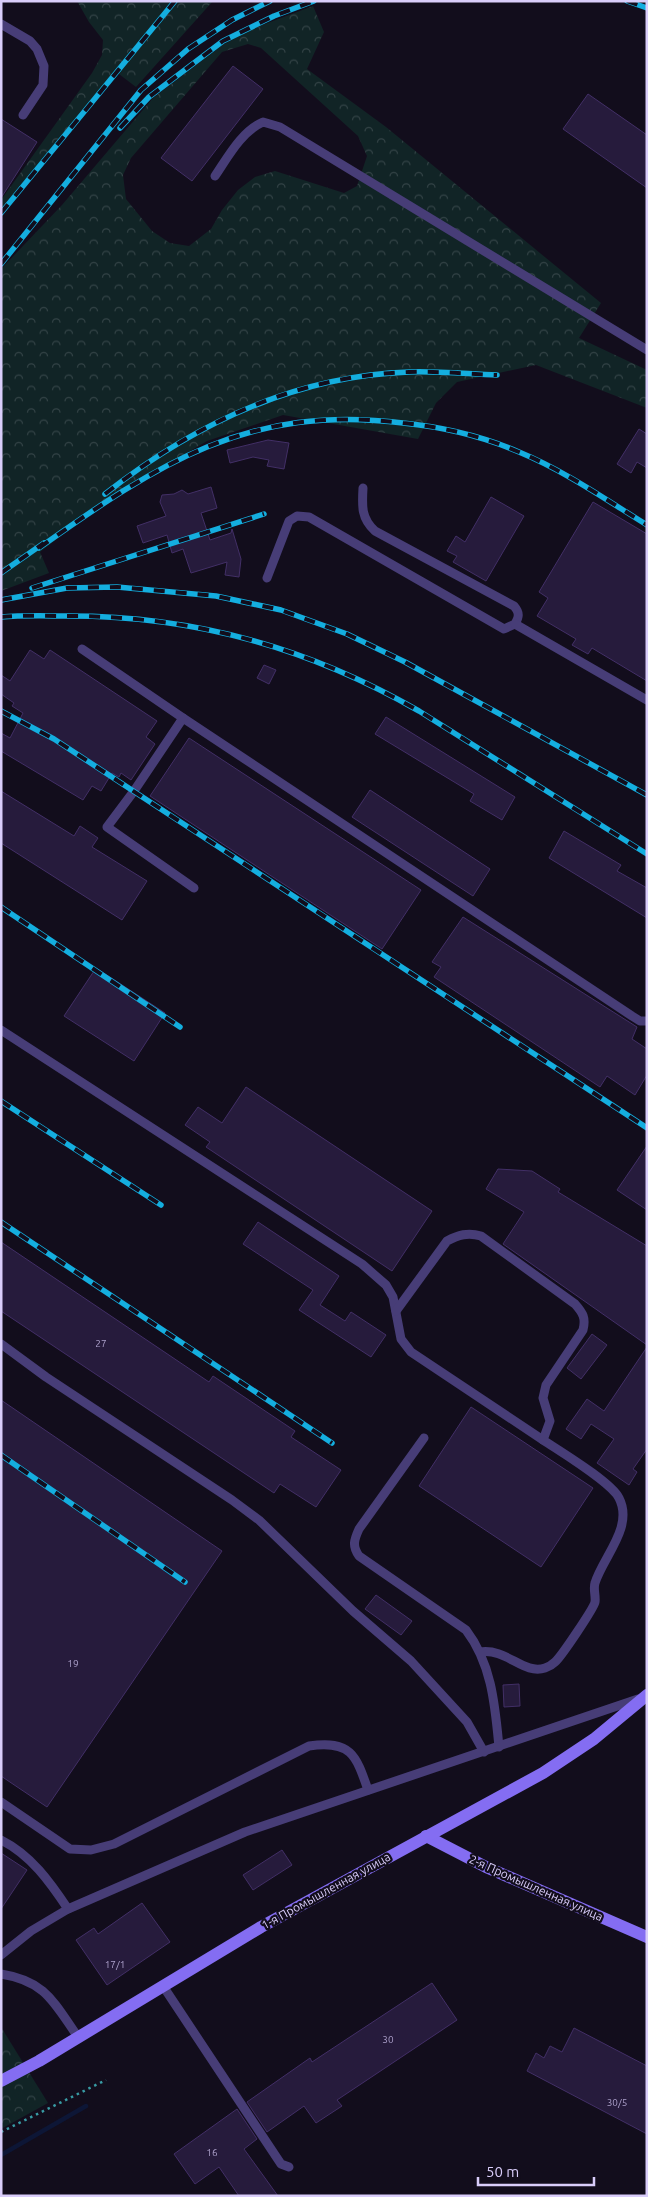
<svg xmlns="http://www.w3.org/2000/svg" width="648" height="2197" font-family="Ubuntu,sans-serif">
  <defs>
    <pattern id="forest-crowns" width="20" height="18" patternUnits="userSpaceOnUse" patternTransform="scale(1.25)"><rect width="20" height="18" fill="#112426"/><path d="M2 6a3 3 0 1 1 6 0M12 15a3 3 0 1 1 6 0" fill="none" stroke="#334346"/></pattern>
  </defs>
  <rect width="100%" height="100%" fill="#120d1c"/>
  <g fill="url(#forest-crowns)" fill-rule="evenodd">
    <path d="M77,1H213L136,87L115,71L1,209V200L92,73L102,55L103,40L89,22Z"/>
    <path d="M313,6L324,32L307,69L386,127L601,303L579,338L647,370V408L536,365L457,382L436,403L418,439L283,415L207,441L110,498L40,552L49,573L1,591V269L62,205L153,98L224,44L257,27ZM248,44L261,48L358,136L367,156L357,186L344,193L275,171L255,177L238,190L222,210L211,229L189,246L170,243L152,231L126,199L123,175L131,158L222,52Z"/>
    <path d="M1,2027L48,2103L1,2129Z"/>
  </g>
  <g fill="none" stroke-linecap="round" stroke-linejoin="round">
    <path stroke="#0d1636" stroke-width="4.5" d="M1,2155L86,2106"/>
  </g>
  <g fill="#261b3c" stroke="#422f66">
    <path d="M233,66L263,89L192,181L161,158Z"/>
    <path d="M588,94L647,135V188L563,129Z"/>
    <path d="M1,119L37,142L1,198Z"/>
    <path d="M639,429L647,434V468L637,462L631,473L617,464Z"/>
    <path d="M268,440L289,443L284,469L267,466L269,460L253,457L230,463L227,450Z"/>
    <path d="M211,487L217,508L201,513L210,540L231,533L232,529L241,559L239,577L225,575L227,562L191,573L183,549L172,553L167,535L143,543L137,526L166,516L160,502L162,495L174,494L182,490L188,494Z"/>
    <path d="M491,497L524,516L486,581L453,562L457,556L447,551L456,536L465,542Z"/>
    <path d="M593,502L647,534V681L592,648L588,654L572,645L576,639L537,616L548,598L539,592Z"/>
    <path d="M30,650L44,659L50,650L157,721L146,737L155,744L131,780L121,773L119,777L112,773L101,791L92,786L83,800L1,751V733L10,738L23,713L12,706L14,703L1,694V675L10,681Z"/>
    <path d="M264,665L276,670L269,684L257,678Z"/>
    <path d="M386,717L515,797L502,820L470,801L474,794L375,734Z"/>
    <path d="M189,738L421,890L382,949L150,796Z"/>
    <path d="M370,790L490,869L473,896L352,817Z"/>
    <path d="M1,791L74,836L80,826L98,838L92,847L147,881L122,920L1,843Z"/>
    <path d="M564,831L621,865L617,871L647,888V918L549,858Z"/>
    <path d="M463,917L637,1027L632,1039L647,1049V1075L635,1095L607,1076L600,1087L434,977L441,967L432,962Z"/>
    <path d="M96,968L165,1013L134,1061L64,1016Z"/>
    <path d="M246,1087L432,1211L392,1271L206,1147L210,1142L185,1125L198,1107L222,1123Z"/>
    <path d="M647,1146V1210L617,1190Z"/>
    <path d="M498,1169L532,1171L560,1189L558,1192L647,1246V1345L503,1244L524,1212L486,1189Z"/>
    <path d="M258,1222L339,1276L320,1305L345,1321L351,1312L386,1335L371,1357L299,1310L313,1290L243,1244Z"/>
    <path d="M1,1242L209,1382L213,1376L295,1431L291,1437L341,1470L316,1507L280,1484L274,1493L1,1311Z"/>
    <path d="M592,1334L607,1345L581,1379L567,1368Z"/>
    <path d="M647,1347V1449L633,1469L637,1472L629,1485L597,1463L614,1439L591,1424L581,1439L566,1429L587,1399L604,1411Z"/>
    <path d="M1,1400L222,1551L47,1807L1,1776Z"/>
    <path d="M471,1407L593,1488L541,1567L419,1486Z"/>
    <path d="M376,1595L412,1621L401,1635L365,1609Z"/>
    <path d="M519,1684L520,1706L504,1707L503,1685Z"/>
    <path d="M282,1850L292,1865L253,1890L243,1875Z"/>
    <path d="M1,1853L27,1870L1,1909Z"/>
    <path d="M142,1903L170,1942L107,1985L76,1940L94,1928L98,1934Z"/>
    <path d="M432,1983L457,2020L337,2100L342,2106L316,2123L304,2106L267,2132L247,2102L310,2058L312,2062Z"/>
    <path d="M574,2028L647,2066V2134L527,2071L536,2053L544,2058L550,2046L562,2052Z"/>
    <path d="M237,2109L257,2139L244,2149L278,2196H239L219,2167L195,2184L174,2154Z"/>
  </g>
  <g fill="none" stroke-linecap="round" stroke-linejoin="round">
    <path stroke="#389ba4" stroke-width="2.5" stroke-dasharray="2.5 4" stroke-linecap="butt" d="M1,2132L106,2080"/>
    <g stroke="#473d77" stroke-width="9">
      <path d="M1,24L30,41L37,49L44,66L43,85L23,115"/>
      <path d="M215,176C228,157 241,132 263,122L280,127L647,350"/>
      <path d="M267,578L289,521L297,516L309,517L504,629L515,624C519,617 520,613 514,606L375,531C361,518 362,506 363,488"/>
      <path d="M515,624L647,700"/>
      <path d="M82,649L183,718L632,1016L640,1021H647"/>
      <path d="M183,718L134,791L107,827L194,888"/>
      <path d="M1,1030L362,1264L386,1285L393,1297L401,1339L411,1352L543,1440"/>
      <path d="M396,1311L447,1241C458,1235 468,1232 481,1236L575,1304C583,1313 586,1318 583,1330L546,1385L543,1398L550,1421L543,1440C561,1452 611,1482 619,1498C634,1527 603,1557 595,1583C593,1589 596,1596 595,1602C594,1608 561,1657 555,1662C553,1664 548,1667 545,1668C523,1675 507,1648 480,1652"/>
      <path d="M1,1344L46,1377L232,1500L259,1520L353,1611L411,1661L467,1722L484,1752"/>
      <path d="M424,1438L359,1529C354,1540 352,1546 359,1556L466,1630C492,1664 495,1706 499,1747"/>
      <path d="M1,1802L70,1849L91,1850L114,1844L309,1746C351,1740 356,1755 368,1790"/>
      <path d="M1,1840C31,1855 50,1882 68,1909"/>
      <path d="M1,1955L31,1931L68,1909L245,1832L638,1699"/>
      <path d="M1,1974C46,1981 54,2003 78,2037"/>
      <path d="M163,1986L281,2164L289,2167"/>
    </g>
    <g stroke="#846df2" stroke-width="12">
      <path d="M426,1836L486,1867L647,1937"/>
      <path d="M1,2081L39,2061L261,1927L543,1773L594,1739L647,1695"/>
    </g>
    <defs>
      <g id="rail">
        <path d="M627,1L647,8"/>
        <path d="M120,128L149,97L223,41L274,16L314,1"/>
        <path d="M1,213L175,1"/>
        <path d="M1,264L141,90L188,49L232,20L270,1"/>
        <path d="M105,494C194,424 294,376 409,372C438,371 468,374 497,375"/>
        <path d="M39,548C159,463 249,404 403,423C443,427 482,436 519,452C565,471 605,499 647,525"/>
        <path d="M1,573L44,543"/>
        <path d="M32,588L264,514"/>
        <path d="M1,600L67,588L117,587L216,596L281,610L347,634L405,662L647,795"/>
        <path d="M1,617C24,615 47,616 69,616C196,616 309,648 419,711L647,854"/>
        <path d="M1,711L54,739L647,1128"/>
        <path d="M1,907L180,1027"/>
        <path d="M1,1101L161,1205"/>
        <path d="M1,1222L332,1443"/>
        <path d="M1,1455L185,1582"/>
      </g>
    </defs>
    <use href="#rail" stroke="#14aedf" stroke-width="5.5"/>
    <use href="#rail" stroke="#120d1c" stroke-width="4" stroke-dasharray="11" stroke-linecap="butt"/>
  </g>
  <g text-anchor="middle" stroke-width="4.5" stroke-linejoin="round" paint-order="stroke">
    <g font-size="10" fill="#aca0ca">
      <text x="101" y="1347">27</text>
      <text x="73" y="1667">19</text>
      <text x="115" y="1968">17/1</text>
      <text x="388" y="2043">30</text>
      <text x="617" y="2106">30/5</text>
      <text x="212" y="2156">16</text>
    </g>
    <g font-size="12" fill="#d9cdfa" stroke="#120d1c">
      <text transform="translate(536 1888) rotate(24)" y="4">2-я Промышленная улица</text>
      <text transform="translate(326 1891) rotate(-29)" y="4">1-я Промышленная улица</text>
    </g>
  </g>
  <rect width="648" height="2197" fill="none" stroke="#d9cdfa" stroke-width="5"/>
  <path d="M478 2177v8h116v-8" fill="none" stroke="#d9cdfa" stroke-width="2.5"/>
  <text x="486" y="2177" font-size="15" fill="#d9cdfa" stroke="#120d1c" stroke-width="4" paint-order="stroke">50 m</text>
</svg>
